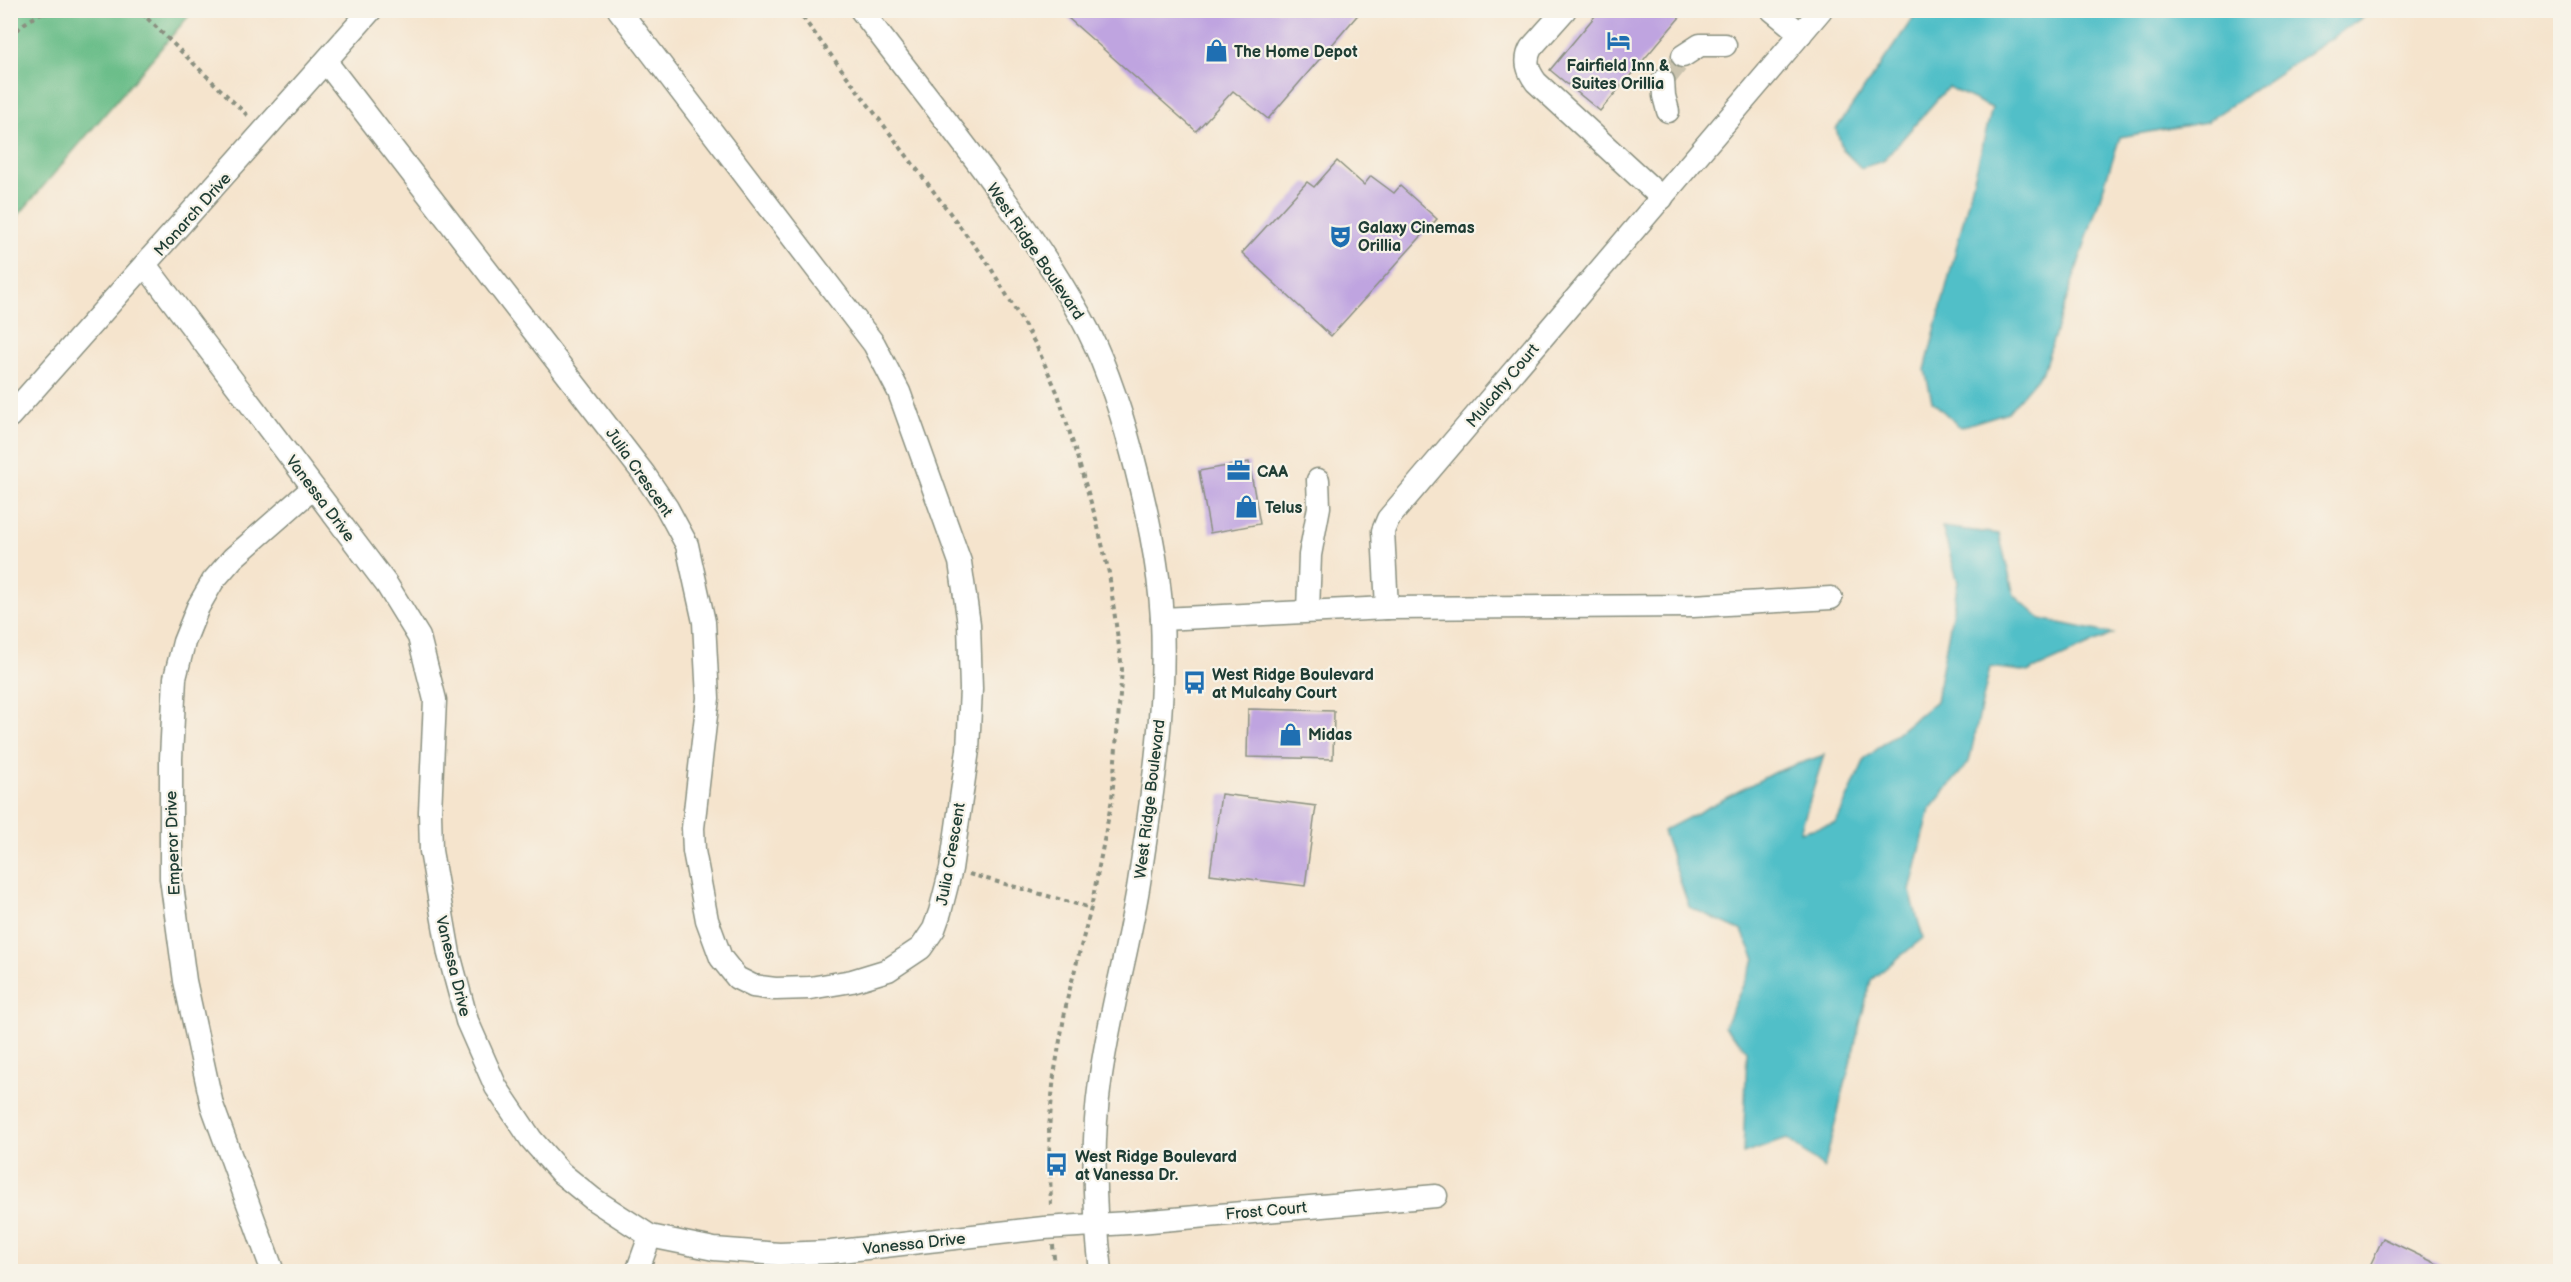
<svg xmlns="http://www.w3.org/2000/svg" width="2571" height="1282" font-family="'Balsamiq Sans',sans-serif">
  <rect width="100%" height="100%" fill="#f7f3e8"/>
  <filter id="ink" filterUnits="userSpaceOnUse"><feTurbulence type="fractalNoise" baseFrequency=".0167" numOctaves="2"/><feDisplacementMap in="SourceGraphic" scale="12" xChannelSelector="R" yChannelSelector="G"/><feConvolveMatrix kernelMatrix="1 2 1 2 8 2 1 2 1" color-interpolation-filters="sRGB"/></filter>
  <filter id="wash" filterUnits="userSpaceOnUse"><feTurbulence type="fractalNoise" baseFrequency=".008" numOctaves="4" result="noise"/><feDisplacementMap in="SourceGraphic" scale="24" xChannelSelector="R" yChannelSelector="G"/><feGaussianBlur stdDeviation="1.35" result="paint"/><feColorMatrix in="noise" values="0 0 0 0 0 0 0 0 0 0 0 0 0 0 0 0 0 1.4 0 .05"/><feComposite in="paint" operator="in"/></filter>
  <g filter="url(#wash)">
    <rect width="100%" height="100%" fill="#f5e4cd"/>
    <path fill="#6cbe8a" stroke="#467e5f" stroke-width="1.5" d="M11,10L193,11L11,224L10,11Z"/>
    <g fill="#51bfc8" stroke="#387e7e" stroke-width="1.5">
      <path d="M1918,11V10L2372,11L2206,122L2120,137L2043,371L2008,412L1960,427L1932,401L1925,370L1992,108L1948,87L1883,161L1861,168L1843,150L1836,129Z"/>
      <path d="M1942,527L1999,534L2014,595L2041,619L2113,634L2029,672L1990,667L1969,762L1930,809L1910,891L1923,938L1871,980L1824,1168L1787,1139L1743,1154L1747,1050L1724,1027L1755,959L1742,931L1689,907L1663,831L1775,772L1824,755L1800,832L1836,823L1865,759L1936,701L1958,582Z"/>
    </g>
    <g id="blocks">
      <g fill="#bfa4e0">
        <path d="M1059,10H1362L1268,119L1233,91L1196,131Z"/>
        <path d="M1600,10H1686L1600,111L1550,70Z"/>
        <path d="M1337,161L1364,185L1371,176L1394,193L1400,186L1437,219L1331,336L1242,253L1307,182L1314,187Z"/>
        <path d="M1249,462L1260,524L1210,533L1199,471Z"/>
        <path d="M1248,709L1334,711L1333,759L1247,757Z"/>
        <path d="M1221,794L1316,806L1305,886L1210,874Z"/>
        <path d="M2383,1238L2454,1272H2367Z"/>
      </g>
    </g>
  </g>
  <g filter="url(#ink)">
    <use href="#blocks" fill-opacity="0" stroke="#8a9080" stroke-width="1.5"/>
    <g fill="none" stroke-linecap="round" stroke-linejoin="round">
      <path stroke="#cac3ae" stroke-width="22" stroke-dasharray="22 11" stroke-linecap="butt" d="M1663,81L1683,56"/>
      <defs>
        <g id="minor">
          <path d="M861,10C937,111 1020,209 1082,319C1105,360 1120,408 1132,453C1146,507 1159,563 1162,619C1166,705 1153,791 1140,876C1130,945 1109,1013 1100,1082C1091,1144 1094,1209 1101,1272"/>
          <path d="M1565,10L1531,48C1524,61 1528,71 1536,82L1662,198"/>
          <path d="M1772,10L1801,34"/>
          <path d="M1683,56L1700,45H1725"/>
          <path d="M326,62L644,474L667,508L687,545L704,622L708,698L693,828L694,851L707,920L721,958L737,978L753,986L775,989L810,988L852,981L888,970L921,948L934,929L940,912L951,869L968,750L971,689L969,624L960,562L899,392L874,344L619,10"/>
          <path d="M1663,81L1664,96L1668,111"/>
          <path d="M146,266L387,585L419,637L435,700L430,812L431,851L449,954L467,1021L496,1087L531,1139L561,1173L593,1199L650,1236L714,1249L779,1254L831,1252L1044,1228L1128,1223L1436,1196"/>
          <path d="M10,416L371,10"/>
          <path d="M1387,608L1693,606L1831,598"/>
          <path d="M1308,611L1310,555L1319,507L1318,480"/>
          <path d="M1162,619L1387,608L1383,531L1388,519L1821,10"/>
          <path d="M273,1272L212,1105L185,981L171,878V758L175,678L184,642L198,607L213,581L233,558L313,488"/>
          <path d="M637,1272L650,1236"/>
        </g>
      </defs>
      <use href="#minor" stroke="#8a9080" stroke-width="25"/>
      <g stroke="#8a9080" stroke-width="4" stroke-dasharray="4.5 4.5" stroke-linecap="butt">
        <path d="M138,10L146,17"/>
        <path d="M145,10L146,17L159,30L249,117"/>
        <path d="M797,10L989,265L1036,345L1058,394L1096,519L1109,573L1122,669L1112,799L1091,908L1067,1000L1054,1075L1049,1128L1051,1208"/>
        <path d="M10,36L25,23L46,10"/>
        <path d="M969,874L1091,908"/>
        <path d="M1053,1245L1055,1272"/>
      </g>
      <use href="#minor" stroke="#fff" stroke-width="22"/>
    </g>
  </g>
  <defs>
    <symbol id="hotel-bare" viewBox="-9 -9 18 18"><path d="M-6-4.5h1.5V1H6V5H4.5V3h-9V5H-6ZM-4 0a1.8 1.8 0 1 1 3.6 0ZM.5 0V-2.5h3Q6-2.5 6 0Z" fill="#1f6fb2" stroke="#f7f3e8" stroke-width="2.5" paint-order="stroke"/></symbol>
    <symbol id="shop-bare" viewBox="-9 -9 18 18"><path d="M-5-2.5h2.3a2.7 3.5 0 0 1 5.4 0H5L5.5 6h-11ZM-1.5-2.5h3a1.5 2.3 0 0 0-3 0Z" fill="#1f6fb2" stroke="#f7f3e8" stroke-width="2.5" paint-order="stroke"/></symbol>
    <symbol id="theatre-bare" viewBox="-9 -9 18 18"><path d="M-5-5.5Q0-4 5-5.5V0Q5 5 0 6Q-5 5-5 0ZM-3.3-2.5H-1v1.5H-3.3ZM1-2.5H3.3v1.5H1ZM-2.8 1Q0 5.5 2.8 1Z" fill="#1f6fb2" stroke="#f7f3e8" stroke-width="2.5" paint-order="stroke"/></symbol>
    <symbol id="office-bare" viewBox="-9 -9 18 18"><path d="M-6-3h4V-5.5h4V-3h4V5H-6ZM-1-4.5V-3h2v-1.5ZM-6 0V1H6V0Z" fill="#1f6fb2" stroke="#f7f3e8" stroke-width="2.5" paint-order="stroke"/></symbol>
    <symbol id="bus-bare" viewBox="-9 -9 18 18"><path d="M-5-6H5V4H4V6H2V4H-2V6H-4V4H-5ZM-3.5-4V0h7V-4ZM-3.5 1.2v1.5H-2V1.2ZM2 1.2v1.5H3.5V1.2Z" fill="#1f6fb2" stroke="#f7f3e8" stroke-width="2.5" paint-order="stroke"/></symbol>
  </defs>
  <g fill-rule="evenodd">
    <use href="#hotel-bare" x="1602" y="24" width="33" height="33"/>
    <use href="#shop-bare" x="1200" y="34" width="33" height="33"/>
    <use href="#theatre-bare" x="1324" y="220" width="33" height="33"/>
    <use href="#office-bare" x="1222" y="454" width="33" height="33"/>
    <use href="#shop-bare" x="1230" y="490" width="33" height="33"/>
    <use href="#bus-bare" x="1178" y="666" width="33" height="33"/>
    <use href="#shop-bare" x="1274" y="718" width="33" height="33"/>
    <use href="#bus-bare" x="1040" y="1148" width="33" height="33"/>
  </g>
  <g text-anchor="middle" stroke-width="4.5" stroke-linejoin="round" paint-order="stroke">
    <g font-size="16" font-weight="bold" fill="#1f3d34" stroke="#f7f3e8" text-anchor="start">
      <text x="1234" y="57">The Home Depot</text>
      <text x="1618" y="71" text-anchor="middle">Fairfield Inn &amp;<tspan x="1618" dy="18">Suites Orillia</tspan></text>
      <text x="1358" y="233">Galaxy Cinemas<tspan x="1358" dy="18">Orillia</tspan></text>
      <text x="1257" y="477">CAA</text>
      <text x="1265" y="513">Telus</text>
      <text x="1212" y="680">West Ridge Boulevard<tspan x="1212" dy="18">at Mulcahy Court</tspan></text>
      <text x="1308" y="740">Midas</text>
      <text x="1075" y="1162">West Ridge Boulevard<tspan x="1075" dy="18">at Vanessa Dr.</tspan></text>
    </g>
    <g font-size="16" fill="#1f3d34" stroke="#f7f3e8">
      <text transform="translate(192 214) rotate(-48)" y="6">Monarch Drive</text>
      <text transform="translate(1036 251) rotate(56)" y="6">West Ridge Boulevard</text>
      <text transform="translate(1502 385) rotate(-50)" y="6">Mulcahy Court</text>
      <text transform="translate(640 472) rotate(55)" y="6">Julia Crescent</text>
      <text transform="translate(321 498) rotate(53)" y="6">Vanessa Drive</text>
      <text transform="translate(1149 799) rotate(-83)" y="6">West Ridge Boulevard</text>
      <text transform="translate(172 843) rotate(-92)" y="6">Emperor Drive</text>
      <text transform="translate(950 854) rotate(-80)" y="6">Julia Crescent</text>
      <text transform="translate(454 966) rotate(76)" y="6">Vanessa Drive</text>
      <text transform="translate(1266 1210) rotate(-5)" y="6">Frost Court</text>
      <text transform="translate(914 1243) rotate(-6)" y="6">Vanessa Drive</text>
    </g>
  </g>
  <rect width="2571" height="1282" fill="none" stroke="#f7f3e8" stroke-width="36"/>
</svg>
